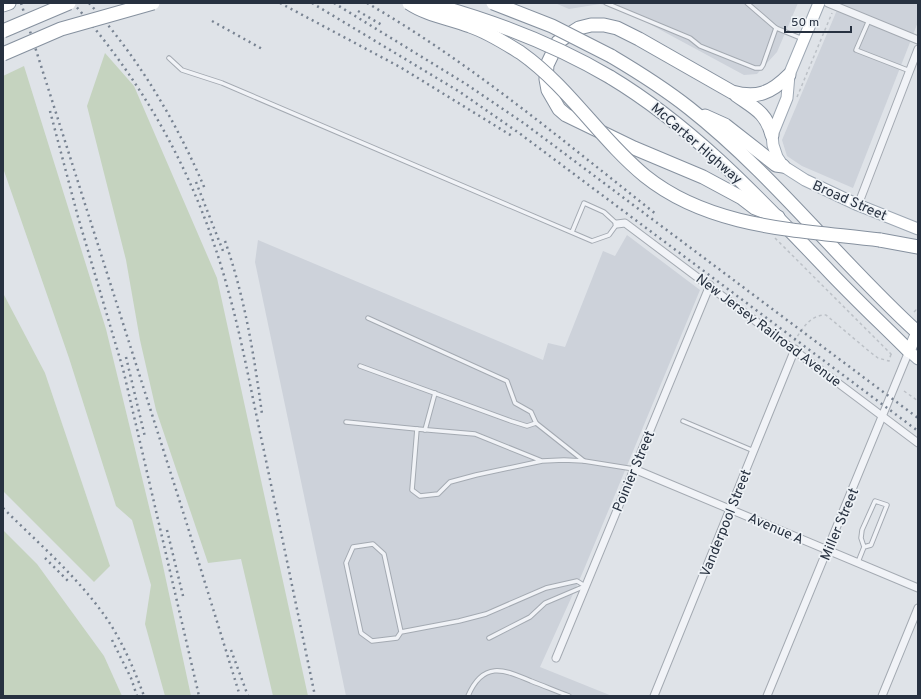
<svg xmlns="http://www.w3.org/2000/svg" width="921" height="699" font-family="Overpass,sans-serif">
  <rect width="100%" height="100%" fill="#dfe3e8"/>
  <g fill="#cdd2da">
    <path d="M555,3H798L777,52L757,74L744,75L620,8L600,4L569,9Z"/>
    <path d="M840,3H918V22L853,188L802,166L787,156L782,140Z"/>
    <path d="M627,235L700,290L582,574L540,667L612,696H346L255,262L258,240L543,360L548,343L565,347L603,251L615,256Z"/>
  </g>
  <g fill="#c5d3bf">
    <path d="M105,53L134,86L217,278L308,696H273L241,559L208,563L156,410L140,340L126,260L87,106Z"/>
    <path d="M24,66L106,329L160,552L191,696H165L145,624L151,585L132,520L116,506L69,358L3,168V76Z"/>
    <path d="M3,293L45,373L110,566L94,582L3,491Z"/>
    <path d="M3,530L37,564L104,656L122,696H3Z"/>
  </g>
  <g fill="none" stroke-linecap="round" stroke-linejoin="round">
    <defs>
      <g id="service">
        <path d="M606,3L690,38L700,46L755,68H761L763,65L776,28"/>
        <path d="M747,3L776,28L803,39"/>
        <path d="M869,20L856,50L910,71"/>
        <path d="M169,58L182,70L222,83L592,241L609,235L617,224L604,212L584,203L572,232"/>
        <path d="M368,318L507,381L515,403L531,412L536,423"/>
        <path d="M360,366L511,421L527,426L536,423L584,461"/>
        <path d="M683,421L754,451"/>
        <path d="M346,422L417,429"/>
        <path d="M425,430L435,393"/>
        <path d="M542,461L475,434L417,429L412,490L420,496L438,494L450,482L476,475L542,461L564,460L584,461L634,469"/>
        <path d="M858,562L864,547L861,538L862,530L875,501L887,505L871,545L864,547"/>
        <path d="M401,632L397,638L372,641L361,633L346,563L353,547L373,544L384,554L401,632L459,621L486,614L546,588L577,581L585,586L545,603L530,617L489,638"/>
        <path d="M468,696C483,661 503,669 531,681C544,686 556,691 569,696"/>
      </g>
      <g id="minor">
        <path d="M828,3L918,40"/>
        <path d="M858,205L918,49"/>
        <path d="M617,224L625,223L629,226L918,443"/>
        <path d="M634,469L918,588"/>
        <path d="M556,658L710,285"/>
        <path d="M654,696L795,349"/>
        <path d="M767,696L909,351"/>
        <path d="M882,696L918,608"/>
      </g>
      <g id="primary">
        <path d="M819,3L789,75L787,98L772,135L773,145L777,157L783,166L805,180L858,205L918,229"/>
        <path d="M918,330L909,351L918,359"/>
      </g>
      <g id="motorway">
        <path d="M3,5L9,3"/>
        <path d="M611,56C638,72 665,89 689,108C773,174 839,261 917,332"/>
        <path d="M610,77C693,127 758,197 825,267C852,296 881,323 909,351"/>
        <path d="M736,95C754,108 766,112 772,135"/>
        <path d="M705,116L725,125L776,165L783,166"/>
        <path d="M778,217L755,208L742,198L703,177L634,148L566,115L559,109L548,90L546,79L547,65L558,42L568,35L579,28L591,25H604L617,28L639,39L732,92C757,99 771,93 789,75"/>
        <path d="M880,240L918,247"/>
      </g>
    </defs>
    <use href="#service" stroke="#a4aab2" stroke-width="5.5"/>
    <use href="#minor" stroke="#a4aab2" stroke-width="9"/>
    <use href="#primary" stroke="#9ea8b4" stroke-width="13"/>
    <use href="#motorway" stroke="#86919f" stroke-width="15"/>
    <g stroke="#bcc1c7" stroke-width="1.5" stroke-dasharray="3 3" stroke-linecap="butt">
      <path d="M797,97L832,13"/>
      <path d="M775,238L893,356"/>
      <path d="M914,312L916,310L918,312"/>
      <path d="M794,341C803,329 809,315 826,315L870,352L878,358L889,361L891,354"/>
      <path d="M904,391L918,401"/>
    </g>
    <use href="#service" stroke="#f1f3f7" stroke-width="3.5"/>
    <use href="#minor" stroke="#f1f3f7" stroke-width="7"/>
    <use href="#primary" stroke="#fff" stroke-width="11"/>
    <use href="#motorway" stroke="#fff" stroke-width="13"/>
    <g stroke="#788392" stroke-width="2.5" stroke-dasharray="2 4" stroke-linecap="butt">
      <path d="M21,3L185,518L240,696"/>
      <path d="M73,3C147,86 199,182 228,290C243,343 252,397 264,451C281,532 298,614 315,696"/>
      <path d="M89,3C138,57 176,121 205,189"/>
      <path d="M280,3L400,67L512,136"/>
      <path d="M312,3L460,92L519,133L918,431"/>
      <path d="M334,3L466,84L525,124L918,418"/>
      <path d="M367,3C471,63 562,140 656,214"/>
      <path d="M358,11L382,25"/>
      <path d="M212,21L264,50"/>
      <path d="M50,111L78,217L123,369L199,696"/>
      <path d="M196,182L223,251"/>
      <path d="M225,241C245,298 254,355 262,414"/>
      <path d="M126,357L145,437"/>
      <path d="M3,508C38,543 78,577 107,619C123,643 134,669 144,696"/>
      <path d="M167,530L184,600"/>
      <path d="M45,558L68,581"/>
      <path d="M112,640L131,678L137,696"/>
      <path d="M231,650L248,696"/>
    </g>
    <defs>
      <g id="motorway-bridge">
        <path d="M409,3C427,15 449,18 470,26C488,32 505,43 521,53C569,87 600,139 645,176C711,229 800,230 880,240"/>
        <path d="M427,3C491,20 552,43 610,77"/>
        <path d="M493,3L552,26L611,56"/>
        <path d="M3,31L69,3"/>
        <path d="M3,54L61,29L153,3"/>
      </g>
    </defs>
    <use href="#motorway-bridge" stroke="#86919f" stroke-width="15" stroke-linecap="butt"/>
    <use href="#motorway-bridge" stroke="#fff" stroke-width="13"/>
  </g>
  <g text-anchor="middle" stroke-width="3.5" stroke-linejoin="round" paint-order="stroke">
    <g font-size="14" fill="#273140" stroke="#eef2f6">
      <text transform="translate(697 143) rotate(41)" y="5">McCarter Highway</text>
      <text transform="translate(850 200) rotate(24)" y="5">Broad Street</text>
      <text transform="translate(769 330) rotate(37)" y="5">New Jersey Railroad Avenue</text>
      <text transform="translate(633 471) rotate(-67)" y="5">Poinier Street</text>
      <text transform="translate(725 523) rotate(-68)" y="5">Vanderpool Street</text>
      <text transform="translate(839 524) rotate(-67)" y="5">Miller Street</text>
      <text transform="translate(776 528) rotate(23)" y="5">Avenue A</text>
    </g>
  </g>
  <rect width="921" height="699" fill="none" stroke="#273140" stroke-width="8"/>
  <path d="M785 26v6h66v-6" fill="none" stroke="#273140" stroke-width="2"/>
  <text x="791" y="26" font-size="12" fill="#273140" stroke="#eef2f6" stroke-width="3" paint-order="stroke">50 m</text>
</svg>
